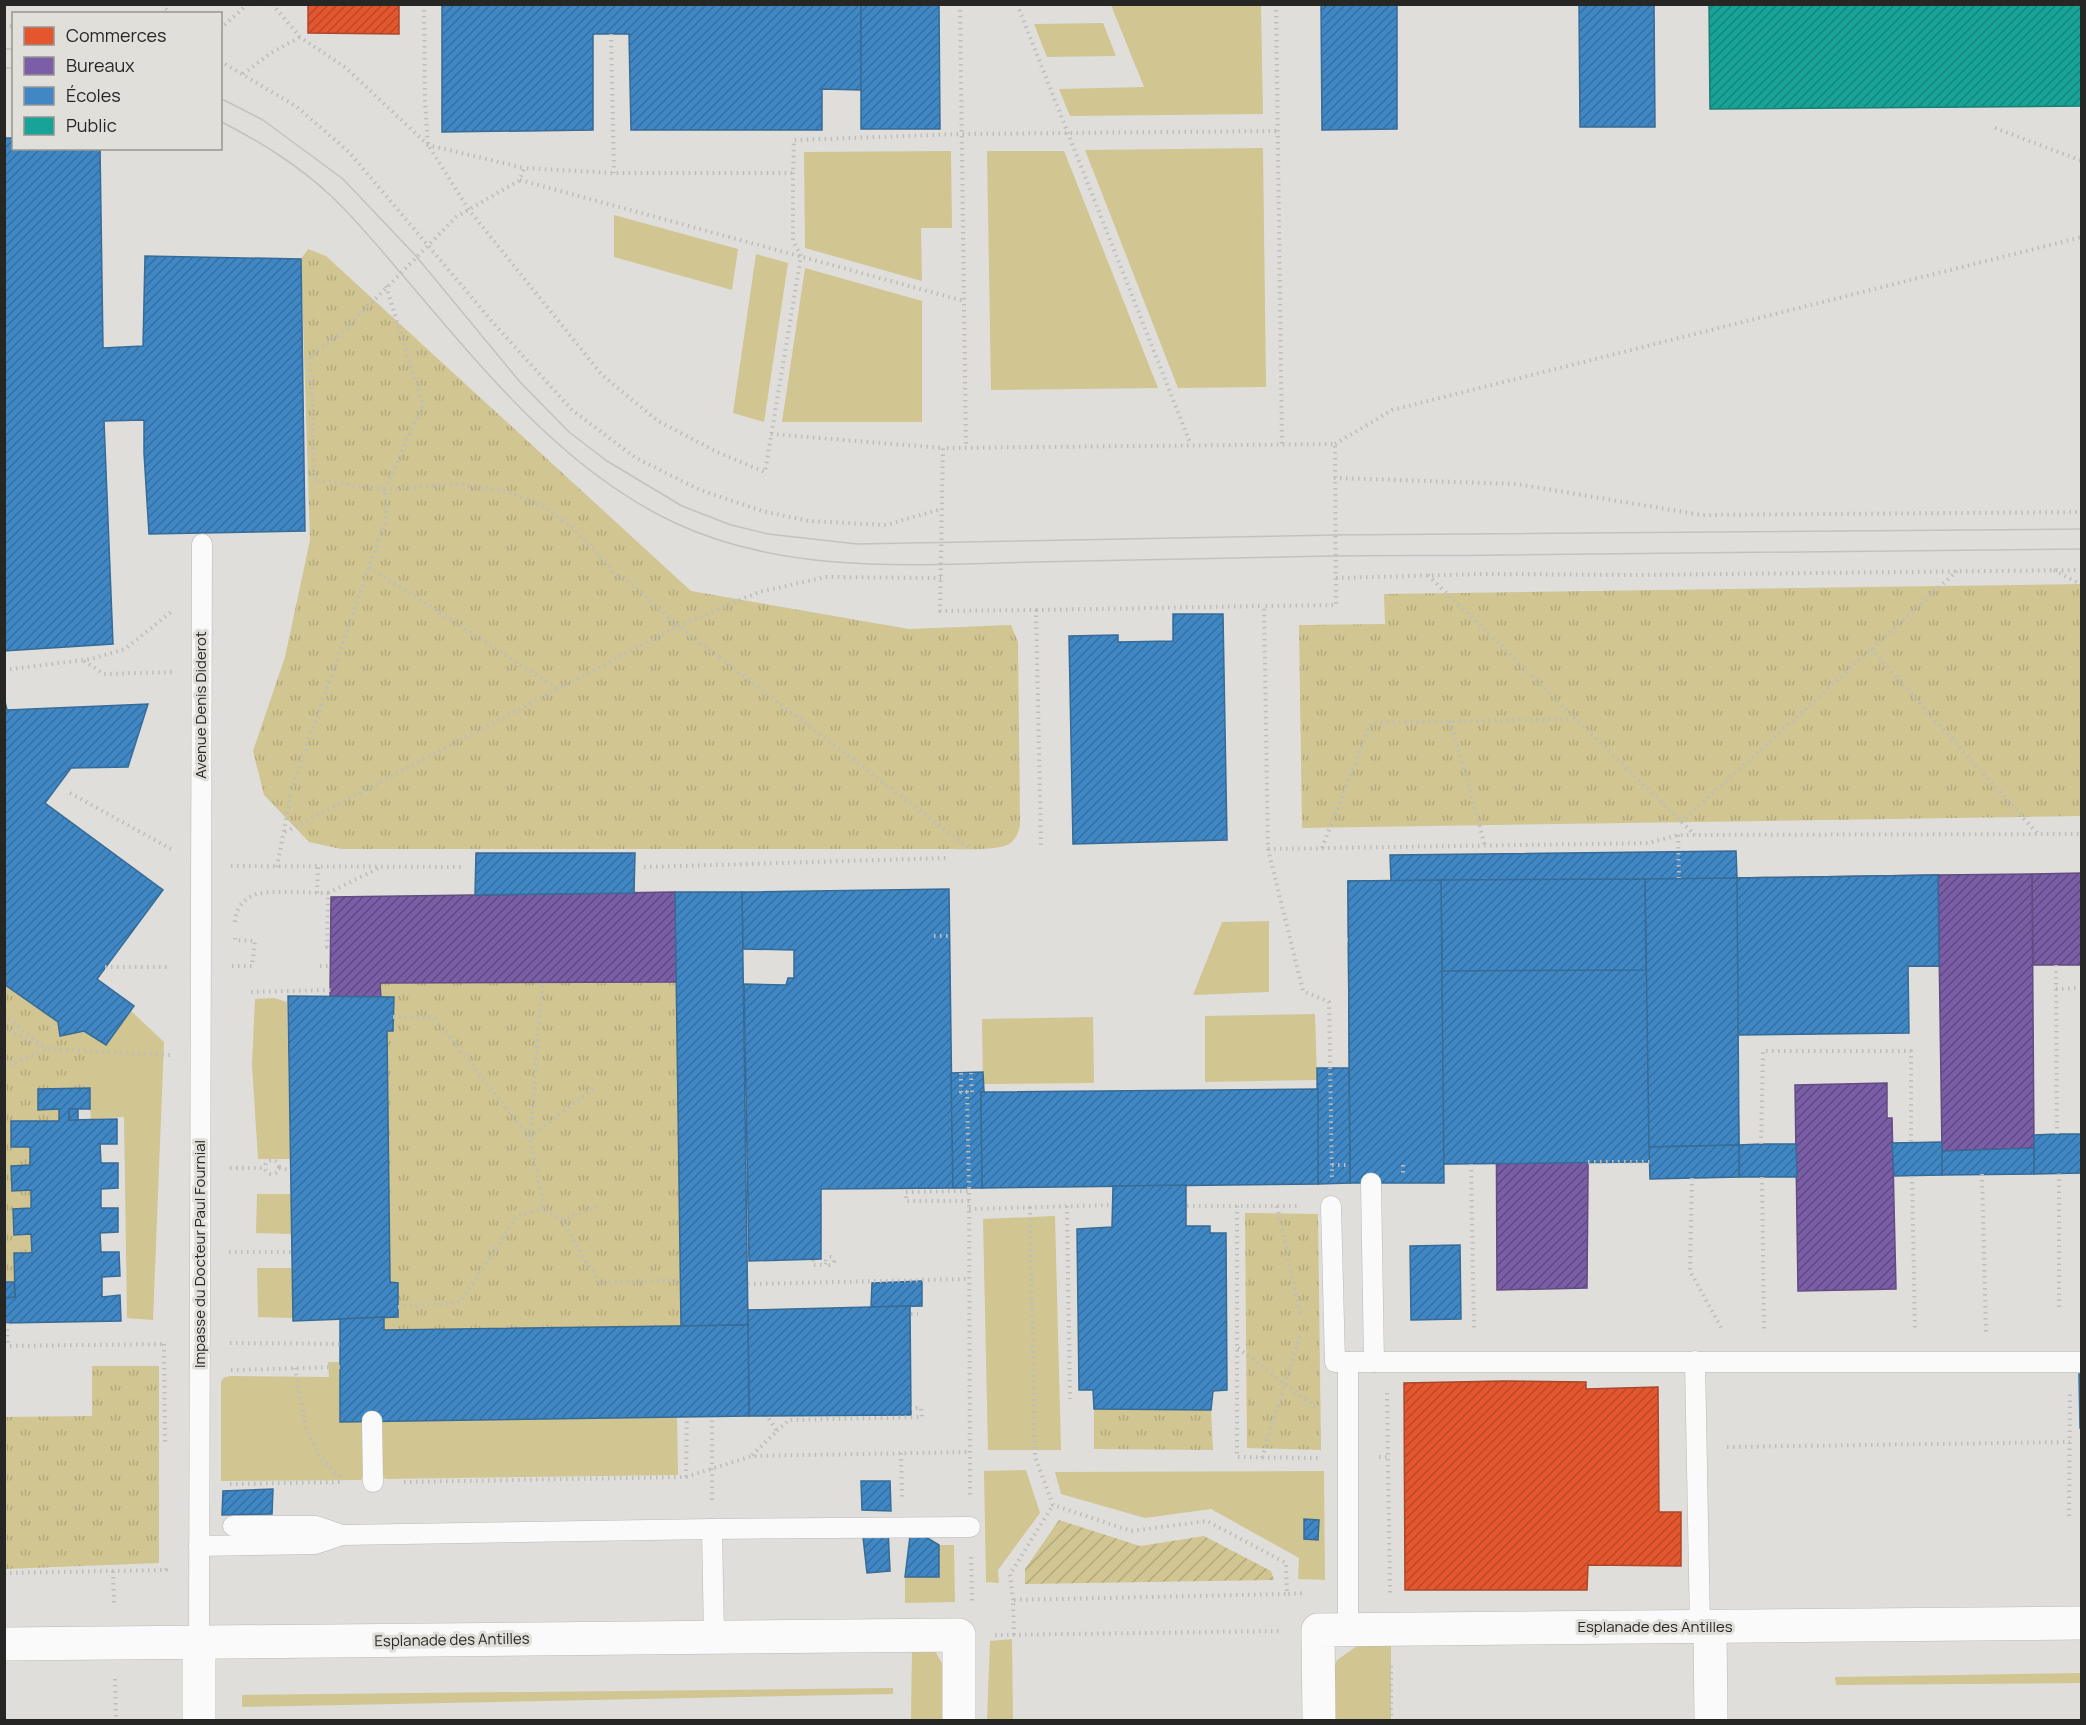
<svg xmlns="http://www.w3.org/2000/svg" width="2086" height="1725" font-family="Manrope,sans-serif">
  <defs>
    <pattern id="park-tufts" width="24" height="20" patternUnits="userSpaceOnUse" patternTransform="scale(1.5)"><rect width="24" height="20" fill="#d1c591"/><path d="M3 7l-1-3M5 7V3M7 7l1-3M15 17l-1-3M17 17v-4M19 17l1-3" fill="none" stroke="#b3a97d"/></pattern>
    <pattern id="garden-furrows" width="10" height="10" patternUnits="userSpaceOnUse" patternTransform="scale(1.5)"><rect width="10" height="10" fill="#d1c591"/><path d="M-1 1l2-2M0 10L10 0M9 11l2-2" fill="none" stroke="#b3a97d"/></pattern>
    <pattern id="shops-hatch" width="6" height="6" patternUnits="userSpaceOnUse" patternTransform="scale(1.5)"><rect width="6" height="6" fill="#e4572e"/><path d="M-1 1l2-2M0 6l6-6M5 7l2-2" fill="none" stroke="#b94827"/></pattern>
    <pattern id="offices-hatch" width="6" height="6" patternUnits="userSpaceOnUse" patternTransform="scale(1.5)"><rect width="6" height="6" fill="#7b5ea7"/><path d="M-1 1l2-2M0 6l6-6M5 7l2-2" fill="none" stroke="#5f4980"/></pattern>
    <pattern id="schools-hatch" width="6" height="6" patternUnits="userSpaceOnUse" patternTransform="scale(1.5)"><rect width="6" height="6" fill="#3f88c5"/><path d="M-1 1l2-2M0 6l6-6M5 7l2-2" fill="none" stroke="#356fa0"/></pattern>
    <pattern id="public-hatch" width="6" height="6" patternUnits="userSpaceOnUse" patternTransform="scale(1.5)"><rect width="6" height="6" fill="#17a398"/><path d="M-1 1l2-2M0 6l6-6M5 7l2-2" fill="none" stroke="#15857c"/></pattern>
  </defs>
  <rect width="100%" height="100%" fill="#dfdedb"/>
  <g fill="#d1c591">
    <path d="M1111,5H1261L1263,114L1070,116L1059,89L1144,87Z"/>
    <path d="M1103,23L1116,56L1047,57L1034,24Z"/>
    <path d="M1263,148L1266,387L1178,388L1085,150Z"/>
    <path d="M951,151L952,228H921L922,281L805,248L804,152Z"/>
    <path d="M987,151H1064L1158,388L991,390Z"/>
    <path d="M614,215L738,249L732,290L614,257Z"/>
    <path d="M756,254L788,263L764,422L733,413Z"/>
    <path d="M805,268L922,301V422H782Z"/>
    <path d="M1269,921V992L1193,995L1222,922Z"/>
    <path d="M274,998L287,1002L290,1159H258L252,1065L255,999Z"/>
    <path d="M131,1011L164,1042L153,1320L127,1318L124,1117L91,1119L84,1031L106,1045Z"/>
    <path d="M1315,1014L1317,1080L1205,1082V1016Z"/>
    <path d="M1093,1017L1094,1083L983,1084L982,1019Z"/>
    <path d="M257,1194H291V1234L256,1233Z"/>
    <path d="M1055,1216L1061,1450H988L983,1219Z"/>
    <path d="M257,1268H292L293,1318L258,1317Z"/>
    <path d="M328,1362H340V1421H362L363,1475L361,1480L221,1481V1382L223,1378L230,1376L329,1377Z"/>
    <path d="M677,1417L678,1475L385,1479L383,1475L382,1421Z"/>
    <path d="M1026,1470L1040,1513L998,1570L999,1583L986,1582L984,1471Z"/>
    <path d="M1324,1471L1325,1580L1298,1579L1299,1558L1211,1509L1145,1518L1061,1494L1055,1472Z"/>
    <path d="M939,1545H954L955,1602L905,1603V1577H939Z"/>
    <path d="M1012,1639L1013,1720H987L990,1641Z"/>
    <path d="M1391,1642V1720H1337L1326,1690L1337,1660L1360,1644Z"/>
    <path d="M912,1645L935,1651L947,1672L943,1720H911Z"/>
    <path d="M2081,1673V1683L1836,1685L1835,1677Z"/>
    <path d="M893,1688V1694L242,1707V1695Z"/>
  </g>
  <g fill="url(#park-tufts)">
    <path d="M308,249L326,256L691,591L909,629L1011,625L1018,642L1020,824C1019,831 1016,840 1009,844C998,851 962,849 948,849H341L309,842L264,795L253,751L285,657L310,540L301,259Z"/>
    <path d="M2081,584V816L1302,828L1299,625L1385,624L1384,594Z"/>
    <path d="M677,982L681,1326L384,1330V1317H398V1283L390,1282L387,1031L393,1030L394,998H381L380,983Z"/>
    <path d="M4,984L58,1022L60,1036L84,1031L90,1088L78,1089L38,1109H59V1121L11,1122V1147H30V1165L11,1166L12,1190H31V1208L13,1210L14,1235L31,1234L32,1253H14V1282H4Z"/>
    <path d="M1245,1213L1318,1214L1321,1450L1247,1448Z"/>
    <path d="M92,1366H159V1563L5,1569V1417L92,1416Z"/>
    <path d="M1094,1409L1211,1410L1213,1450L1094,1449Z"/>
  </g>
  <path fill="url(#garden-furrows)" d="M1059,1520L1140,1546L1204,1536L1271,1571L1274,1580L1025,1584V1569Z"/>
  <g fill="url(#shops-hatch)" stroke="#ab482b" stroke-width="1.5">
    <path d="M308,4H399V34L308,33Z"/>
    <path d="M1504,1381L1586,1382V1389L1658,1387L1659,1512H1681V1566L1588,1565L1587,1590H1405L1404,1383Z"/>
  </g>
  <g fill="url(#offices-hatch)" stroke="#624d80" stroke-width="1.5">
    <path d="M2082,873V965H2033L2032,874Z"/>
    <path d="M2032,874L2034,1148L1942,1151L1938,875Z"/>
    <path d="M1938,875L1939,966L1738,968L1737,878Z"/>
    <path d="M675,892L677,982L380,983L381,998L330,996L331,897Z"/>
    <path d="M1589,1057L1587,1288L1497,1290L1496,1058Z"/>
    <path d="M1887,1083V1118H1892L1896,1289L1798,1291L1795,1085Z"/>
  </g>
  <g fill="url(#schools-hatch)" stroke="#386b95" stroke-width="1.5">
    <path d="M442,4H861V90L822,89V130H631L629,34H593V130L442,132Z"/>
    <path d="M861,4H939L940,129H861Z"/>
    <path d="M1321,4H1397V129L1322,130Z"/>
    <path d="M1579,4H1654L1655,127H1580Z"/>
    <path d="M4,138H14V148H100L103,348L143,346L145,256L301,259L305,531L149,534L144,453V420L104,421L113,644L4,651Z"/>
    <path d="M1173,614H1223L1227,840L1073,844L1069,636L1118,635V642L1173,641Z"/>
    <path d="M4,697L7,710L148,704L128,767L71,768L45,803L163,890L97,979L134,1006L106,1045L84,1031L60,1036L58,1022L4,984Z"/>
    <path d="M1736,851L1737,878L1938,875L1939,966H1908L1909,1033L1737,1035L1739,1161L1350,1165L1348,881H1391L1390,855Z"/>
    <path d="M476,853H635L634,893L475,895Z"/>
    <path d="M1737,878L1739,1145L1649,1147L1645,879Z"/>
    <path d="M1645,879L1646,970L1442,971L1441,880Z"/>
    <path d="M1441,880L1444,1183H1350L1348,881Z"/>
    <path d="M949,889L953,1188L821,1189V1259L749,1261L744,984L786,985L788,978H794V950L743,949L742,892Z"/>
    <path d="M675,892H742L748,1325L681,1326Z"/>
    <path d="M288,996L394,997L393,1031H387L390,1282L398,1283V1317L293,1321Z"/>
    <path d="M1317,1068H1349L1350,1183L1318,1184Z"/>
    <path d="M983,1072L984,1092H981L982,1188H953L951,1073Z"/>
    <path d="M90,1088V1109H69V1120L117,1119V1144H100L101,1163H118V1188L101,1189V1208H118V1232L100,1233L101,1252H119L120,1276L102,1277V1297L120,1295L121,1321L4,1323V1298L15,1297L14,1253H32L31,1234L14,1235L13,1209L31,1208V1190L12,1191L11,1166L30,1165V1147H11V1121H59V1109L38,1110V1089Z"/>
    <path d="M1318,1089V1184L982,1188L981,1092Z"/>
    <rect x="69" y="1109" width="9" height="11"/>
    <path d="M2057,1134H2082V1173L2034,1174V1135Z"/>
    <path d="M1942,1142V1175L1894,1176L1892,1143Z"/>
    <path d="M1761,1144H1796L1797,1177H1739V1145Z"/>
    <path d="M1739,1145V1177L1650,1179L1649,1147Z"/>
    <path d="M2034,1148V1174L1942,1175V1151Z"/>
    <path d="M1186,1185V1226H1210V1233H1226L1227,1390L1213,1391L1211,1410L1094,1409L1093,1390H1079L1077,1229L1112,1227L1113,1186Z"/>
    <path d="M1460,1245L1461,1319L1411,1320L1410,1246Z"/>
    <path d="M922,1281V1306L871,1307L872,1283Z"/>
    <path d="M4,1282H14L15,1297L4,1298Z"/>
    <path d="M910,1306L911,1415L749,1416L748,1310Z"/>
    <path d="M384,1317V1330L748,1325L749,1416L340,1422V1319Z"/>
    <path d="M2079,1374H2082V1428H2080Z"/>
    <path d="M861,1481H890L891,1511L862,1510Z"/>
    <path d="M273,1489L272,1514L222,1515L223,1491Z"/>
    <path d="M1304,1519L1319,1520L1318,1540L1304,1539Z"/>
    <path d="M888,1528L890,1571L867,1573L863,1537Z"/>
    <path d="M911,1528L939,1545V1577H905Z"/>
  </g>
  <path fill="url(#public-hatch)" stroke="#1c7e75" stroke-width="1.5" d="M1709,4H2082V106L1710,109Z"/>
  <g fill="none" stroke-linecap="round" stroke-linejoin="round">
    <defs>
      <g id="service">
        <path d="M1371,1183L1374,1362"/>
        <path d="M1331,1206L1335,1362H1348V1629"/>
        <path d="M1695,1361L1700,1627"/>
        <path d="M1348,1362H2082"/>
        <path d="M372,1421L373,1482"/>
        <path d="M233,1526H316L342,1535"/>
        <path d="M712,1529L714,1637"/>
        <path d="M199,1546L315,1544L342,1535L712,1529L970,1527"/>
        <path d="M199,1642L202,544"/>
      </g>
      <g id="minor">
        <path d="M1710,1627L1711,1720"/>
        <path d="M199,1642V1720"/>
        <path d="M4,1644L959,1635V1720"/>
        <path d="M1319,1720L1318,1630L2082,1623"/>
      </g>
    </defs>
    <use href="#service" stroke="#bab9b7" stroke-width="21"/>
    <use href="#minor" stroke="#bab9b7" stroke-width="34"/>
    <g stroke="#bdbdbb" stroke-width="4" stroke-dasharray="1.5 4.5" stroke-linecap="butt">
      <path d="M162,4L170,14"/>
      <path d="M272,4L300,37L346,68L428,145L524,168"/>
      <path d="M424,4L425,102L428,145L469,210L602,375L658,421L717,452L765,472L801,256L793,241V173"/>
      <path d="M960,4L966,448"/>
      <path d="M1017,4L1191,445"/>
      <path d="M1276,4L1282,445"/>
      <path d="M4,27L14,26"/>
      <path d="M220,29L248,4"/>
      <path d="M611,34L614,173"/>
      <path d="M220,61L297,107L349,152L496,326L572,410L636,458L700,490L762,511L809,521L886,525L941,509"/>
      <path d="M243,74L271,53L300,37"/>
      <path d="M1995,128L2082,161"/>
      <path d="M520,180L964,301"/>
      <path d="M386,286L423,405L385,489L459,484L509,492L547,508L571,527L599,555L614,574L631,583L678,626L969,848"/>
      <path d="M771,434L943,448"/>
      <path d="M1335,444L1392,410L2082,237"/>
      <path d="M1334,478L1516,484L1702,515L2082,512"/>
      <path d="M369,567L558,689"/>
      <path d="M2054,570L2082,585"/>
      <path d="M1428,575L1695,835"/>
      <path d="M1336,578L1484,574L1638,575L2082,570"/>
      <path d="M1036,610L1264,606"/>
      <path d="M1871,649L2038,834"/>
      <path d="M84,661L104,674L172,672"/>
      <path d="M4,670L91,659L125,649L171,612"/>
      <path d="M1451,721L1485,846"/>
      <path d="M70,793L171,849"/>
      <path d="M1681,822L1957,571"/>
      <path d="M285,832L678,626L759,592L826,577L941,578"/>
      <path d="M1678,835L1679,878"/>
      <path d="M1041,845L1036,610L940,611L943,448L1335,444L1336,605L1264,606L1268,849L1303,991L1329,1002L1332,1178"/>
      <path d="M1322,848L1371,723L1576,719"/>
      <path d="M1268,849L1648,843L1678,835L2082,834"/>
      <path d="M231,866L464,867"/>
      <path d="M277,867L292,788L386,519L385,489L314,480L311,355L345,330L456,217L520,180L524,168L614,173H793L794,140L961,134L1278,131"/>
      <path d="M644,867L948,858"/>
      <path d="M317,893L318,867"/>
      <path d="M328,893L381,867"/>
      <path d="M235,922C235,908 245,898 257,894C270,890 312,893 328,893L327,947L331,946"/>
      <path d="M934,936H950"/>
      <path d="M1347,940H1348"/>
      <path d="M2056,965V989L2082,988"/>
      <path d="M232,966H252L255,941L235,940V938"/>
      <path d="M320,966H330"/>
      <path d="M105,967H171"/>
      <path d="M2056,989L2057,1134"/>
      <path d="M251,992L331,990"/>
      <path d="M4,1015L47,1049"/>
      <path d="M393,1017H434L530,1138L544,1209L562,1220L599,1283L681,1280"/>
      <path d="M4,1028L39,1045"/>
      <path d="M4,1067L48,1049L170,1055"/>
      <path d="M961,1073V1092H972L971,1073"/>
      <path d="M967,1091L969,1191L970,1496"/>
      <path d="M530,1137L542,983"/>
      <path d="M530,1137L596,1086"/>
      <path d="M1761,1144L1763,1051H1911V1143"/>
      <circle cx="272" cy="1167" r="7"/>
      <path d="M1588,1162H1650"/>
      <path d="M1471,1164L1474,1331"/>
      <path d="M1332,1165H1346"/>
      <path d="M1403,1165V1176"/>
      <path d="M230,1168H265"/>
      <path d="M279,1168L291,1170"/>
      <path d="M1982,1174L1986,1333"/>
      <path d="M1912,1176L1915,1331"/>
      <path d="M1762,1177L1764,1332"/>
      <path d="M1692,1178L1690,1271L1723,1331"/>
      <path d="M969,1201H906V1192L969,1191"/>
      <path d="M1067,1206L1070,1399"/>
      <path d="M1187,1206H1301"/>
      <path d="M1237,1206V1457L1318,1458"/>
      <path d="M1277,1206L1300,1314"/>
      <path d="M1030,1207L1035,1457L1053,1505L1131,1531L1207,1521L1286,1563L1287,1594L1306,1593"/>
      <path d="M969,1209L1113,1205"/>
      <path d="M562,1220L601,1204"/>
      <path d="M229,1252H291"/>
      <circle cx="830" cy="1261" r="4"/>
      <path d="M813,1260V1265H825L826,1263"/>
      <path d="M748,1284L969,1279"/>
      <path d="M398,1307L460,1302L518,1215L544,1209"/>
      <path d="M2059,1307V1173"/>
      <path d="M911,1314H918"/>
      <path d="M7,1323L8,1346"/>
      <path d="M230,1343L340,1344"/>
      <path d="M164,1344L165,1443"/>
      <path d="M4,1346L166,1344"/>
      <path d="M1238,1348L1318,1409"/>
      <path d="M295,1368L306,1428L321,1459L340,1477"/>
      <path d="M231,1370L340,1367"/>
      <path d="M1387,1393L1390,1593"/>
      <path d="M777,1431L789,1420L922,1417L921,1408H911"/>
      <path d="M1727,1447L2070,1442"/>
      <path d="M901,1453L902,1498"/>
      <path d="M752,1455L777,1431L767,1416"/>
      <path d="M1379,1457H1388"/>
      <path d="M1262,1458L1301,1332"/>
      <path d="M686,1477L687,1417"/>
      <path d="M404,1482L686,1477L752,1456L970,1452"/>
      <path d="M230,1484L343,1482"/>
      <path d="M712,1500V1417"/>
      <path d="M2069,1516L2070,1392"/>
      <path d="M971,1557L972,1601"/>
      <path d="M113,1571L114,1606"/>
      <path d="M4,1573L166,1570V1567"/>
      <path d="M1013,1600L1010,1574L1053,1505"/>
      <path d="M995,1635L1282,1631"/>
      <path d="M1014,1635L1013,1600L1287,1594"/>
      <path d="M1391,1666V1720"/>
      <path d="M115,1679L116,1720"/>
    </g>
    <use href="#service" stroke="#fafafa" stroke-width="20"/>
    <use href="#minor" stroke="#fafafa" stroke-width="33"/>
    <g stroke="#c2c2c1" stroke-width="1.5">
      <path d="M4,49H14"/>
      <path d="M4,68H14"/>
      <path d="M220,98L263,120L343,179L416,256L520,382L569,432L607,461L682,506L731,525L768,534L857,544L1335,535L2082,529"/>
      <path d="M220,121C260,142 297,164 330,195C357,220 380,249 405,278C484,370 562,469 673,522C785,575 913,565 1034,562C1132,560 1230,558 1329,556C1386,555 1444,556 1502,555C1695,553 1888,551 2082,549"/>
    </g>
  </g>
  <g text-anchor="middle" stroke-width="6" stroke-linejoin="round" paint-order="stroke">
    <g font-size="15" fill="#262624" stroke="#e0dfda">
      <text transform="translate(201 705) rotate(-90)" y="5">Avenue Denis Diderot</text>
      <text transform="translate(200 1254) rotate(-90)" y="5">Impasse du Docteur Paul Fournial</text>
      <text x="1655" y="1632">Esplanade des Antilles</text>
      <text transform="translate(452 1640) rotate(-1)" y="5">Esplanade des Antilles</text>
    </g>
  </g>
  <rect width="2086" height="1725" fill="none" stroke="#262624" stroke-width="12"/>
  <rect x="12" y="12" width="210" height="138" fill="#e0dfda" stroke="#969591" stroke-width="1.5"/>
  <rect x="24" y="27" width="30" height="18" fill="#e4572e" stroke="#969591" stroke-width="1.5"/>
  <text x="66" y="42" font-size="18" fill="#262624">Commerces</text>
  <rect x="24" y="57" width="30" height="18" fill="#7b5ea7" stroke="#969591" stroke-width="1.5"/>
  <text x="66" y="72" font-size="18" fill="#262624">Bureaux</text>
  <rect x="24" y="87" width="30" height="18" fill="#3f88c5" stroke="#969591" stroke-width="1.5"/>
  <text x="66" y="102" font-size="18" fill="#262624">Écoles</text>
  <rect x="24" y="117" width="30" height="18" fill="#17a398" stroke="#969591" stroke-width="1.5"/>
  <text x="66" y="132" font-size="18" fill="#262624">Public</text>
</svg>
